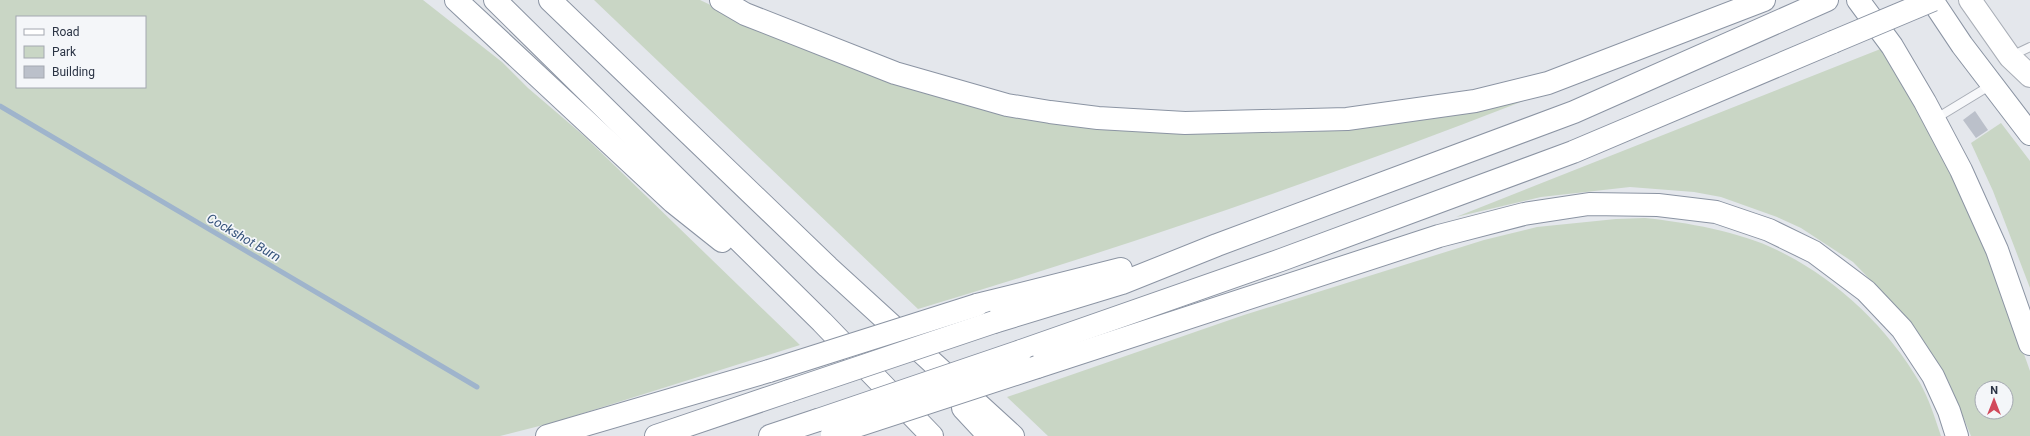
<svg xmlns="http://www.w3.org/2000/svg" width="2030" height="436" font-family="Roboto,sans-serif">
  <rect width="100%" height="100%" fill="#e4e7ec"/>
  <g fill="#c9d6c5" fill-rule="evenodd">
    <path d="M0,0H423L502,62L528,88L583,135L800,345L555,422L500,436H0ZM17,17H145V87H17Z"/>
    <path d="M594,0H700L804,49L912,89L1139,130L1197,134L1312,132L1369,127L1426,118L1539,95C1335,175 1128,246 918,309Z"/>
    <path d="M1883,48L1913,94L1985,244L2030,371V436H1971L1947,378L1914,327L1896,306L1853,262L1801,228L1777,217L1721,197L1694,192L1630,187L1541,197L1456,217ZM1982,388H2006V412H1982Z"/>
    <path d="M2001,123L2030,161V288L1993,191L1971,143Z"/>
    <path d="M1645,218C1685,222 1741,232 1777,250C1835,278 1887,326 1920,383C1929,399 1935,418 1941,436H1048L1007,397L1244,315L1484,240L1537,227L1616,219Z"/>
  </g>
  <g fill="none" stroke-linecap="round" stroke-linejoin="round">
    <path stroke="#9fb4cc" stroke-width="5" d="M0,106L477,387"/>
  </g>
  <path fill="#bbc0ca" d="M1975,111L1988,130L1976,138L1963,120Z"/>
  <g fill="none" stroke-linecap="round" stroke-linejoin="round">
    <defs>
      <g id="lane">
        <path d="M2011,56L2030,47"/>
        <path d="M1935,119L1991,85"/>
      </g>
      <path id="secondary" d="M1970,0L2010,57L2030,76"/>
      <g id="highway">
        <path d="M456,0L673,202L722,241"/>
        <path d="M495,0L822,322L932,436"/>
        <path d="M550,0L828,267L1013,436"/>
        <path d="M721,0L745,14L895,73L1007,105L1050,112L1098,118L1185,123L1347,119L1475,101L1548,83L1764,0"/>
        <path d="M1858,0L1892,46L1925,102L1961,170L1997,250L2030,344"/>
        <path d="M1932,0L1962,45L2030,134"/>
        <path d="M977,305L1121,269"/>
        <path d="M994,322L1122,283L1217,245L1574,112L1827,0"/>
        <path d="M1021,351L1281,260L1573,152L1833,42"/>
        <path d="M1037,367L1439,236L1524,214L1589,204L1658,205L1716,212L1769,230L1814,252L1866,291L1902,329L1933,376L1949,411L1957,436"/>
        <path d="M963,408L989,436"/>
        <path d="M547,436L769,371"/>
        <path d="M656,436L789,391"/>
        <path d="M770,436L818,420"/>
      </g>
    </defs>
    <use href="#lane" stroke="#a9aeb7" stroke-width="10"/>
    <use href="#secondary" stroke="#a9aeb7" stroke-width="24"/>
    <use href="#highway" stroke="#8b94a3" stroke-width="24"/>
    <use href="#lane" stroke="#f7f8fa" stroke-width="8"/>
    <use href="#secondary" stroke="#fff" stroke-width="22"/>
    <use href="#highway" stroke="#fff" stroke-width="22"/>
    <defs>
      <g id="highway-bridge">
        <path d="M1833,42L1933,0"/>
        <path d="M769,371L977,305"/>
        <path d="M789,391L994,322"/>
        <path d="M818,420L1021,351"/>
        <path d="M832,434L1037,367"/>
      </g>
    </defs>
    <use href="#highway-bridge" stroke="#8b94a3" stroke-width="24" stroke-linecap="butt"/>
    <use href="#highway-bridge" stroke="#fff" stroke-width="22"/>
  </g>
  <g text-anchor="middle" stroke-width="3.5" stroke-linejoin="round" paint-order="stroke">
    <g font-size="13" font-style="italic" fill="#34527a" stroke="#f4f6f9">
      <text transform="translate(244 237) rotate(30)" y="5">Cockshot Burn</text>
    </g>
  </g>
  <rect x="16" y="16" width="130" height="72" fill="#f4f6f9" stroke="#a4a8b1"/>
  <rect x="24" y="29" width="20" height="6" fill="#ffffff" stroke="#a4a8b1"/>
  <text x="52" y="36" font-size="12" fill="#2b3445">Road</text>
  <rect x="24" y="46" width="20" height="12" fill="#c9d6c5" stroke="#a4a8b1"/>
  <text x="52" y="56" font-size="12" fill="#2b3445">Park</text>
  <rect x="24" y="66" width="20" height="12" fill="#bbc0ca" stroke="#a4a8b1"/>
  <text x="52" y="76" font-size="12" fill="#2b3445">Building</text>
  <g transform="translate(1994 400)"><circle r="19" fill="#f4f6f9" stroke="#a4a8b1"/>
  <path d="M0-3L7 15L0 10L-7 15Z" fill="#d1495b"/>
  <text y="-6" font-size="11" font-weight="bold" text-anchor="middle" fill="#2b3445">N</text>
  </g>
</svg>
